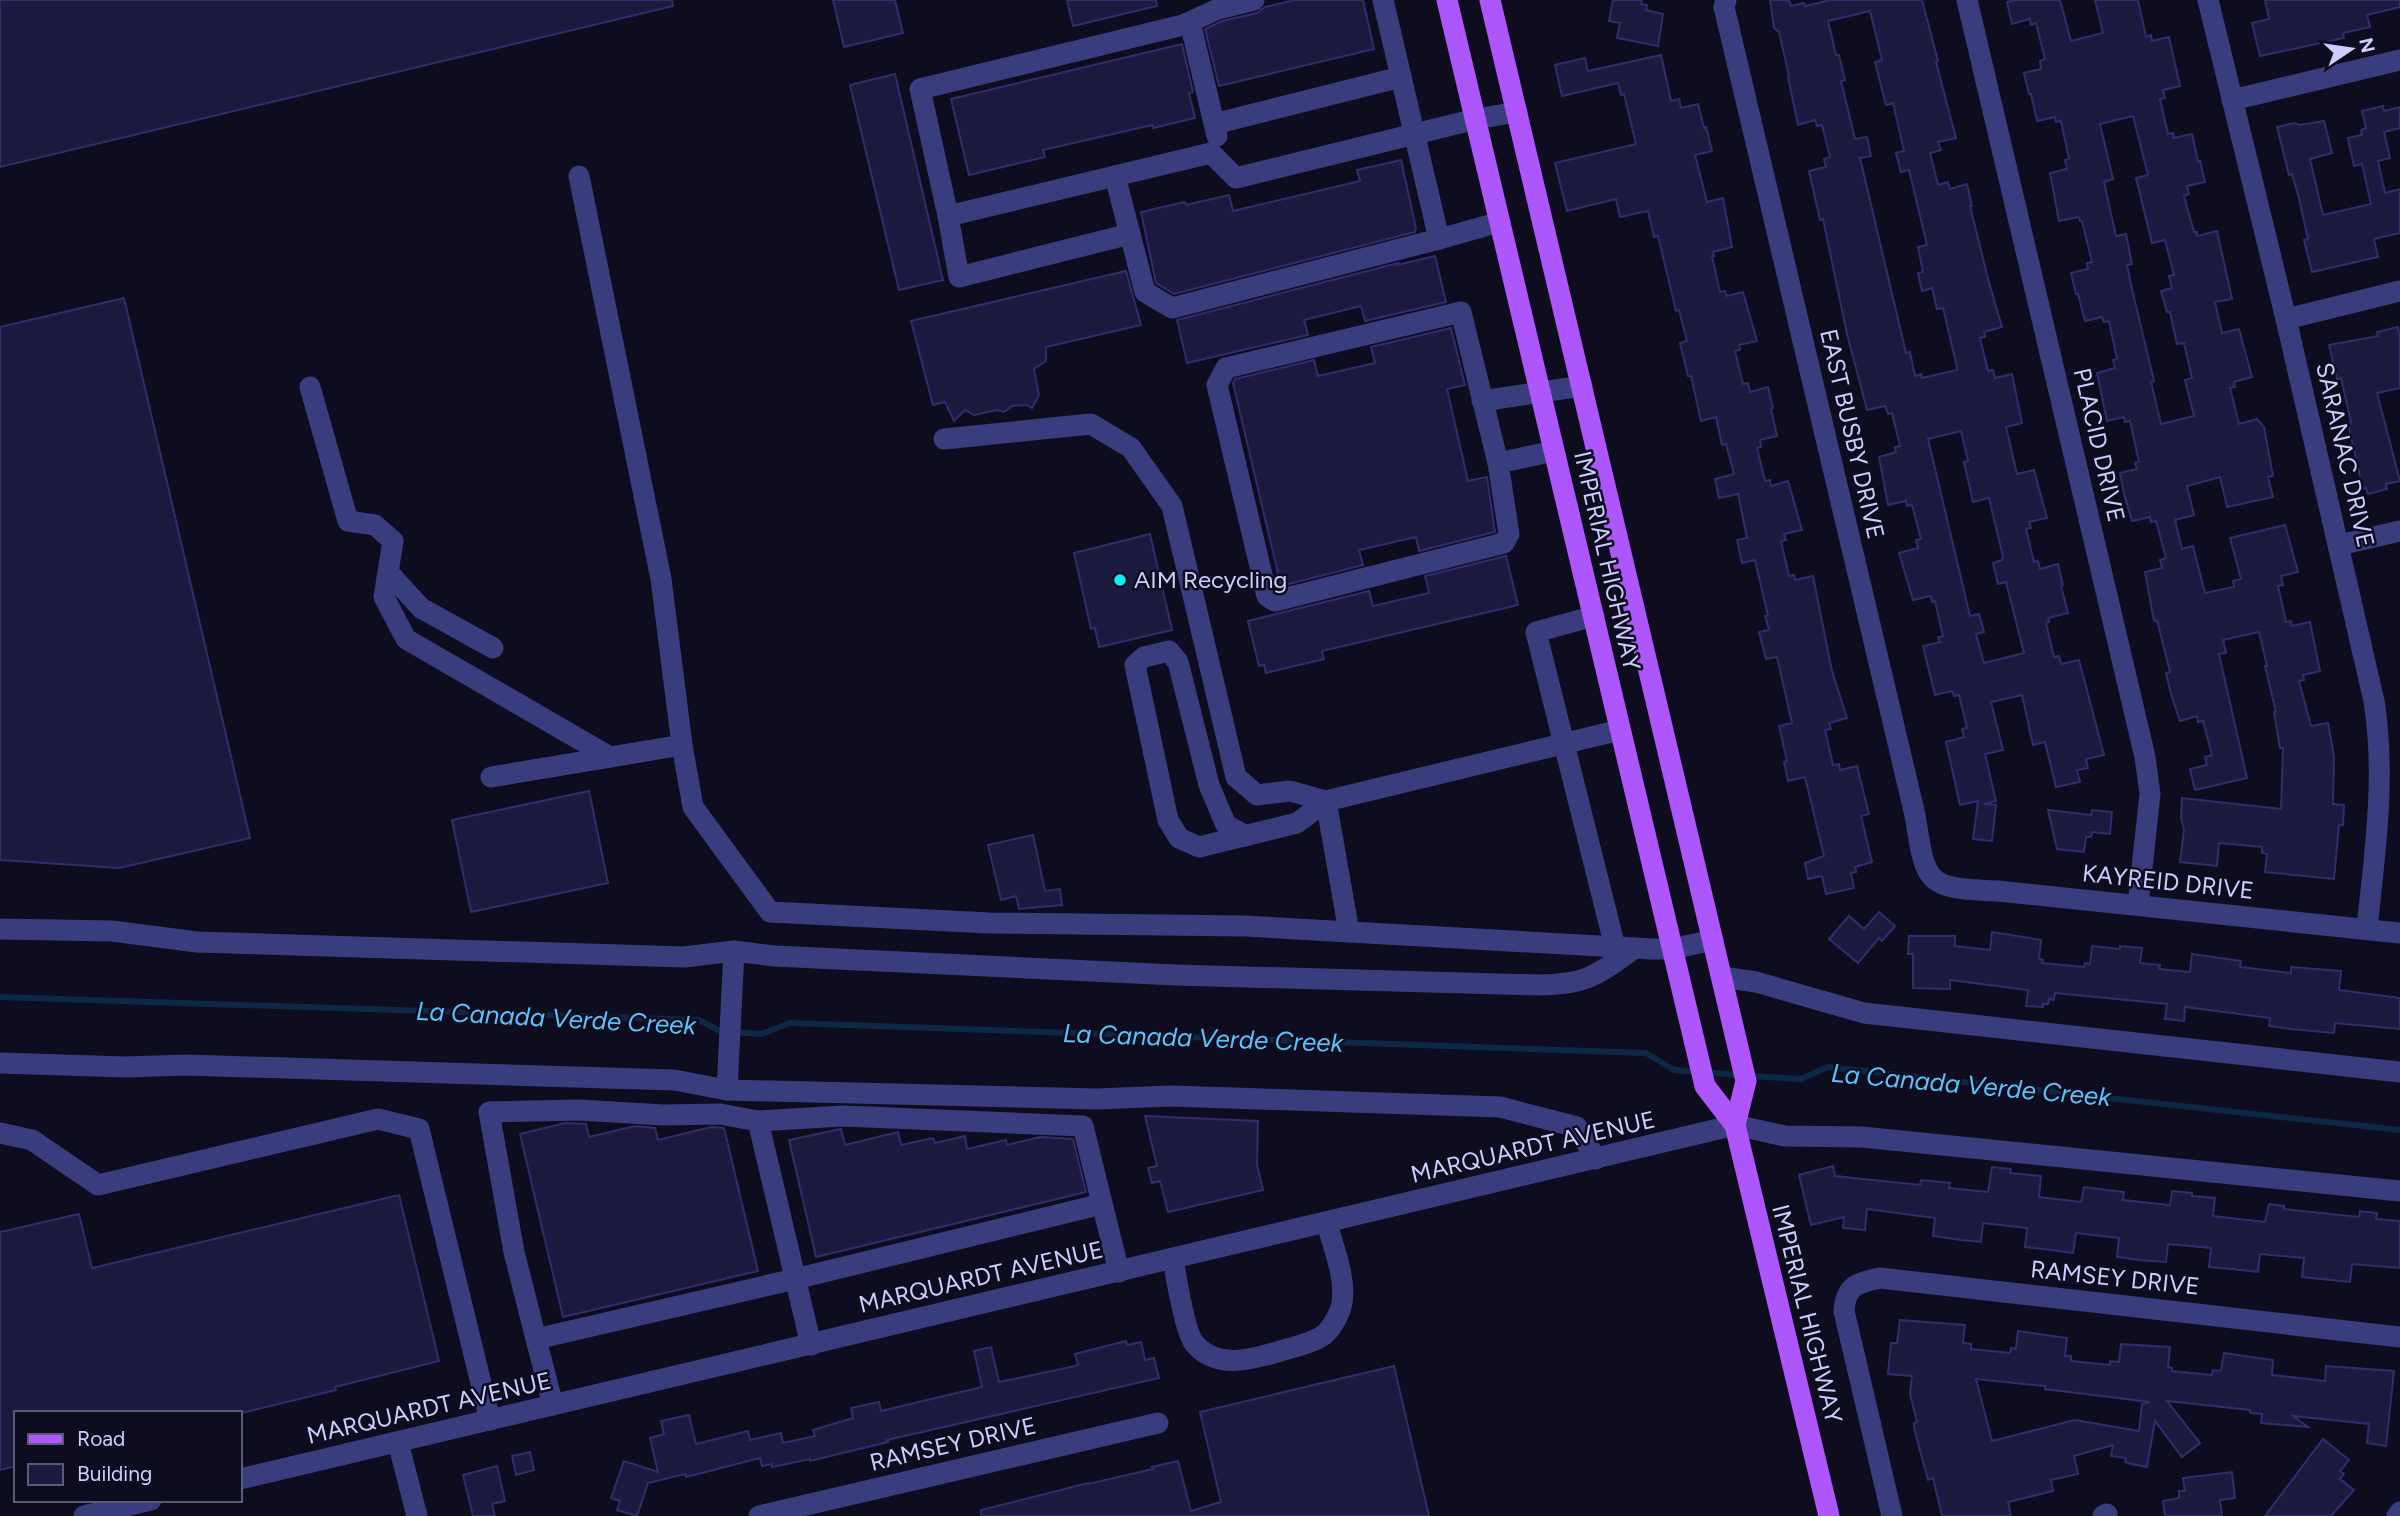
<svg xmlns="http://www.w3.org/2000/svg" width="2400" height="1516" font-family="Figtree,sans-serif">
  <rect width="100%" height="100%" fill="#0e0d20"/>
  <g fill="none" stroke-linecap="round" stroke-linejoin="round">
    <g stroke="#0d2744" stroke-width="6">
      <path d="M0,997L699,1020L720,1031L761,1034L790,1023L1646,1053L1674,1070L1739,1075"/>
      <path d="M1750,1076L1801,1079L1828,1067L2400,1130"/>
    </g>
  </g>
  <g fill="#1d1a40" stroke="#322c6c" stroke-width="2" fill-rule="evenodd">
    <path d="M0,0H672L673,6L0,167Z"/>
    <path d="M833,0H895L903,33L844,47Z"/>
    <path d="M1067,0H1156L1157,6L1073,26Z"/>
    <path d="M1295,0H1363L1374,49L1219,86L1205,29L1222,21L1257,13L1265,7Z"/>
    <path d="M1613,0H1642L1641,4L1647,5L1646,10L1663,14L1658,46L1617,38L1620,23L1609,21Z"/>
    <path d="M1770,0H1789L1791,6L1804,3L1805,6L1830,0H1922L1938,61L1936,62L1956,138L1938,142L1941,150L1930,153L1938,185L1948,182L1950,189L1967,184L1972,206H1970L1988,279L2002,327L1984,332L1985,337L1980,338L1988,371L1993,370L1995,378L2012,374L2022,423L2006,427L2017,474L2034,470L2047,518L2029,522L2031,528L2026,529L2034,562L2038,561L2040,569L2058,564L2063,585L2061,586L2068,613L2048,618L2049,622L2046,623L2054,657L2059,656L2061,664L2079,660L2104,755L2086,759L2088,768L2077,770L2080,782L2056,787L2045,742L2033,745L2022,695L1991,702L2003,750L1985,754L1996,801L1984,804L1996,805L1992,841L1973,839L1978,801L1960,805L1946,742L1964,737L1962,729L1967,728L1959,695L1954,696L1952,691L1935,695L1923,646L1940,642L1938,637L1943,636L1935,601L1932,602L1931,596L1913,600L1899,553L1918,548L1916,540L1921,539L1912,505L1907,506L1906,501L1888,505L1879,457L1896,452L1895,447L1900,446L1892,413L1888,414L1885,406L1867,410L1847,334L1823,219L1820,220L1809,171L1826,167L1824,159L1830,157L1822,125L1817,126L1815,120L1798,125L1788,77L1789,76L1779,32L1774,28ZM1870,11L1882,60L1875,62L1886,105L1893,103L1904,151L1896,153L1901,172L1909,170L1927,245L1918,247L1923,272L1918,273L1922,291L1932,288L1937,309L1943,308L1957,367V370L1922,378L1921,374L1915,376L1910,352L1906,353L1860,158L1871,156L1867,137L1855,139L1841,81L1845,80L1839,55H1836L1828,21ZM1961,431L1968,461L1964,462L1973,502L1989,498L2003,557L2002,560L1993,563L1998,584L2006,582L2024,653L1984,663L1976,634L1984,632L1979,614L1970,616L1928,439Z"/>
    <path d="M2015,0H2060L2071,41L2103,33L2095,0H2138L2146,37L2151,35L2152,41L2169,37L2180,86L2163,90L2165,98L2160,99L2168,134L2173,133L2174,138L2192,134L2198,161H2200L2205,182L2187,186L2189,194L2184,196L2194,232H2197V236L2217,231L2232,299L2215,302L2222,333L2239,329L2252,377L2234,382L2235,387L2230,388L2239,424L2257,419L2264,427L2273,476L2268,477L2273,497L2227,507L2220,477L2187,486L2194,515L2175,520L2182,549L2193,546L2205,593L2234,587L2233,581L2241,579L2230,538L2285,525L2298,572L2281,576L2283,585L2278,586L2286,622L2291,621L2292,626L2310,622L2320,671L2303,675L2304,680L2299,681L2311,726L2328,723L2334,756L2333,804L2344,805L2343,825H2339L2334,879L2265,872L2267,854L2262,853V847L2219,843L2217,866L2180,862L2184,829L2181,818L2182,798L2281,809L2283,748H2280L2274,712H2276L2265,666H2267L2259,632L2223,640L2226,653L2219,654L2247,778L2195,790L2190,769L2207,765L2205,757L2212,755L2203,721L2198,722L2197,716L2180,721L2171,694L2166,673L2170,672L2157,620L2154,621L2145,572L2162,568L2160,560L2166,558L2156,521L2151,522L2150,517L2132,521L2124,494L2120,473L2137,469L2135,463L2139,462L2130,421L2125,422L2124,417L2107,421L2097,373L2115,368L2113,360L2117,359L2109,321L2104,322L2102,317L2085,321L2078,294H2076L2071,273L2088,269L2087,263L2092,262L2082,221H2080L2079,217L2059,221L2050,173L2067,169L2065,160L2069,159L2061,121L2056,122L2055,117L2037,121L2031,94H2029L2024,73L2041,69L2040,61L2045,59L2036,23L2031,25L2030,19L2012,24L2007,2ZM2133,116L2148,175L2136,178L2152,243L2165,240L2174,275L2169,276L2172,288L2161,291L2167,312H2170L2177,344L2184,343L2192,378L2185,380L2194,416L2161,424L2151,382L2154,381L2132,289L2127,265L2132,264L2126,234L2116,236L2104,182L2113,179L2100,124Z"/>
    <path d="M2265,0H2400V7L2367,15L2370,27L2343,33L2344,38L2260,56L2252,23L2269,19Z"/>
    <path d="M1182,44L1193,92L1189,93L1195,118L1153,128L1152,125L1043,150L1045,157L969,175L951,99Z"/>
    <path d="M1661,55L1671,101L1679,99L1681,108L1698,104L1704,128L1706,127L1712,151L1695,155L1707,202L1723,198L1732,247L1713,252L1714,256H1712L1720,292L1725,291L1727,296L1743,292L1757,341L1739,345L1740,350L1735,351L1743,384L1748,383L1750,392L1768,387L1773,408L1771,409L1777,436L1760,440L1761,447L1757,448L1765,481L1770,480L1771,486L1788,481L1802,530L1784,534L1786,540L1781,541L1789,576L1794,575L1795,580L1813,576L1832,671L1847,718L1829,723L1831,729L1825,730L1833,765L1839,764L1840,770L1857,766L1869,814L1861,816L1872,862L1855,867L1856,872L1851,873L1854,888L1826,894L1822,876L1808,879L1805,863L1824,856L1805,777L1788,781L1784,762L1787,761L1779,726L1792,723L1777,657L1766,659L1759,632L1769,630L1765,616H1768L1755,560L1742,563L1737,540L1747,538L1738,494L1719,498L1715,479L1734,474L1726,444L1722,445L1716,417L1701,421L1691,376H1688L1680,343L1687,341L1679,310L1676,311L1658,236L1654,237L1648,211L1620,217L1616,199L1567,211L1555,163L1636,144L1624,94L1621,95L1618,83L1562,96L1555,65L1585,58L1588,71Z"/>
    <path d="M895,74L943,280L899,290L850,85Z"/>
    <path d="M2383,106L2384,111L2400,107V128L2384,132L2390,158L2378,161L2385,193L2400,189V233L2374,239L2378,257L2312,272L2304,240L2308,239L2299,198L2292,174L2289,175L2277,127L2294,123L2300,125L2324,121L2332,153L2310,159L2323,215L2371,204L2362,164L2354,166L2348,138L2362,135L2361,130L2366,128L2362,111Z"/>
    <path d="M1401,160L1416,228L1415,232L1174,294L1156,283L1141,212L1185,202L1186,205L1229,195L1233,211L1360,181L1357,170Z"/>
    <path d="M1435,256L1446,302L1365,321L1361,306L1304,320L1308,335L1187,363L1177,320L1398,263L1397,265Z"/>
    <path d="M1126,271L1141,325L1046,347V361L1034,369L1039,395L1032,408L1027,405L1012,406L1004,412L997,410L974,415L965,410L954,421L945,402L933,405L911,321Z"/>
    <path d="M124,298L250,838L119,868L0,860V327Z"/>
    <path d="M2398,327L2400,337V388L2377,393L2400,481L2386,484L2387,489L2368,494L2366,488L2363,489L2356,459L2348,423L2351,422L2341,378L2337,379L2329,345L2378,336L2377,332Z"/>
    <path d="M1451,328L1465,385L1447,389L1468,481L1487,477L1495,532L1419,551L1416,537L1359,550L1363,565L1281,586L1233,383L1235,379L1314,360L1318,376L1375,363L1371,347Z"/>
    <path d="M1150,534L1172,630L1099,647L1095,628L1091,629L1074,553Z"/>
    <path d="M1506,556L1518,605L1322,651L1324,659L1266,673L1264,665L1259,666L1248,621L1369,591L1373,606L1429,593L1425,576Z"/>
    <path d="M589,791L608,883L471,912L452,820Z"/>
    <path d="M2048,810L2091,815L2092,810L2112,812L2110,834L2092,832L2091,837H2086L2084,852L2057,849Z"/>
    <path d="M1033,835L1045,891L1060,889L1062,905L1019,909L1016,896L1001,900L988,845Z"/>
    <path d="M1879,912L1895,926L1882,941L1879,938L1858,963L1829,939L1849,916L1864,929Z"/>
    <path d="M1992,932L2041,940L2039,959L2043,960L2042,963L2084,967L2085,963L2090,964L2092,946L2120,949V946L2142,948L2140,963L2160,965L2159,969L2190,972L2192,954L2241,961L2240,967L2291,973V967L2341,971L2339,990L2400,998V1029L2335,1023L2334,1033L2290,1029L2269,1026L2270,1018L2185,1007L2184,1021L2165,1019L2167,1004L2055,993L2054,1000L2049,999L2048,1004H2043V1007L2026,1006L2028,990L1950,980V989L1913,988V954H1908L1909,936H1955V946L1990,950Z"/>
    <path d="M1145,1116L1258,1121L1257,1165L1263,1190L1168,1212L1160,1181L1152,1183L1148,1168L1157,1166Z"/>
    <path d="M565,1123L586,1124L589,1137L635,1126L655,1128L658,1140L711,1127L724,1128L758,1271L563,1317L520,1134Z"/>
    <path d="M841,1129L845,1145L898,1132L901,1145L933,1138L935,1143L965,1136L967,1149L1006,1140L1007,1145L1040,1137L1073,1139L1086,1192L816,1257L789,1140Z"/>
    <path d="M1833,1166L1835,1176L1920,1185L1921,1180L1950,1183L1949,1188L1988,1192L1992,1167L2011,1169L2010,1173L2041,1176L2039,1197L2081,1202L2084,1187L2124,1192L2123,1200L2170,1205L2172,1191L2192,1193V1196L2215,1198L2213,1216L2265,1222L2269,1204L2284,1206V1209L2359,1217L2360,1211L2377,1213L2376,1219L2400,1221V1268L2352,1264L2350,1282L2302,1277L2304,1258L2260,1254L2258,1272L2231,1269L2209,1267L2211,1248L2168,1244L2166,1262L2139,1260L2117,1257L2119,1238L2076,1233L2073,1253L2052,1250L2025,1247L2027,1228L1983,1223L1981,1242L1961,1240L1933,1236L1935,1218L1867,1209L1865,1230L1843,1228L1844,1217L1811,1225L1799,1175Z"/>
    <path d="M399,1195L439,1361L335,1387L336,1390L242,1413H16V1466L0,1470V1232L79,1214L92,1268Z"/>
    <path d="M1900,1320L1965,1325L1963,1343L1971,1344V1349L2010,1353L2011,1348L2016,1349L2018,1331L2067,1338L2065,1356H2071V1361L2110,1365V1361L2119,1362L2121,1344L2170,1347L2168,1367L2172,1368V1371L2212,1375L2213,1370L2221,1371L2224,1353L2273,1360L2272,1375L2325,1381L2326,1366L2394,1371L2386,1446L2367,1443L2369,1424L2293,1416L2308,1427L2261,1423L2262,1414L2250,1413V1410L2167,1401L2200,1443L2182,1457L2155,1421L2147,1467L2131,1464L2125,1462L2126,1458L2111,1456L2113,1445L2074,1456L2078,1474L2051,1480L2053,1491L2008,1502L2011,1516H1942L1933,1478L1928,1480L1914,1428V1423L1917,1422L1910,1394L1912,1376L1888,1374L1891,1343H1897ZM1976,1379L2045,1386V1389L2150,1402L2142,1404L2139,1431L2075,1420L1992,1441Z"/>
    <path d="M1126,1341L1127,1345L1141,1342L1145,1360L1154,1358L1159,1378L887,1440L888,1442L810,1461V1459L772,1467V1464L762,1466L760,1458L686,1477L685,1474L648,1483L637,1516L617,1510L620,1501L611,1498L624,1461L658,1472L650,1438L664,1434L661,1421L689,1415L696,1444L748,1431L750,1440L781,1433L783,1443L815,1436L813,1430L853,1418L851,1408L879,1402L881,1411L982,1387L974,1351L991,1347L999,1382L1075,1366L1078,1365L1075,1354Z"/>
    <path d="M1394,1366L1429,1516H981V1510L1088,1483V1484L1153,1469L1152,1467L1178,1461L1191,1511L1221,1502L1200,1412Z"/>
    <path d="M2323,1439L2349,1460L2340,1471L2344,1474L2340,1479L2354,1490L2331,1516H2265Z"/>
    <path d="M530,1452L534,1470L516,1475L512,1456Z"/>
    <path d="M497,1466L505,1501L492,1504L495,1516H473L463,1475Z"/>
    <path d="M2232,1472L2235,1498L2220,1500L2222,1516H2165L2163,1501L2179,1498V1491H2185L2183,1478Z"/>
  </g>
  <g fill="none" stroke-linecap="round" stroke-linejoin="round">
    <g stroke="#393d7e" stroke-width="21">
      <path d="M1254,0L1218,9L1183,25L920,89L948,216L1211,153L1236,178L1476,119L1517,112"/>
      <path d="M1726,0L1724,7L1915,815C1926,885 1925,888 1998,891L2400,933"/>
      <path d="M1967,0L2145,757L2150,794L2138,905"/>
      <path d="M2208,0L2286,319L2374,701C2386,777 2375,852 2367,928"/>
      <path d="M1190,22L1217,136"/>
      <path d="M2232,100L2400,60"/>
      <path d="M1214,124L1401,77"/>
      <path d="M579,176L661,579L682,745L693,807L770,912L989,923L1245,926L1652,949H1672L1713,940"/>
      <path d="M1115,176L1145,292L1172,308L1439,239L1383,0"/>
      <path d="M948,216L959,277L1130,234"/>
      <path d="M1439,239L1500,222"/>
      <path d="M1461,312L1498,463L1509,534L1504,543L1275,601L1267,596L1217,385L1226,368Z"/>
      <path d="M2286,319L2400,291"/>
      <path d="M310,387L348,521L375,525L393,541L384,597L406,639L610,757"/>
      <path d="M1482,401L1582,386"/>
      <path d="M944,439L1091,424L1131,448L1172,506L1236,777L1257,795L1290,791L1326,801"/>
      <path d="M1498,463L1554,451"/>
      <path d="M2339,545L2400,531"/>
      <path d="M388,572L421,608L493,648"/>
      <path d="M1594,616L1536,632L1615,947"/>
      <path d="M491,777L682,745"/>
      <path d="M1246,836L1226,825L1209,785L1178,662L1169,651L1144,657L1135,665L1168,820L1179,838L1199,847L1297,823L1326,801"/>
      <path d="M0,929L112,931L197,942L684,957L734,951L774,956L1176,975L1539,985C1588,984 1597,975 1635,948"/>
      <path d="M1349,932L1326,801L1620,730"/>
      <path d="M1722,977L1756,982L1864,1013L2400,1072"/>
      <path d="M0,1063L126,1067L186,1065L674,1080L727,1090L1096,1099L1171,1096L1500,1107L1577,1127L1596,1159"/>
      <path d="M727,1090L734,951"/>
      <path d="M0,1133L32,1140L98,1185L378,1119L419,1129L490,1420"/>
      <path d="M1173,1259C1176,1277 1185,1332 1194,1343C1217,1371 1254,1359 1284,1350C1298,1346 1312,1343 1324,1335C1332,1328 1341,1312 1342,1302C1346,1277 1333,1247 1327,1223"/>
      <path d="M536,1339L514,1252L489,1112L579,1110L663,1115L720,1114L758,1121"/>
      <path d="M811,1345L758,1121L843,1116L1083,1126L1119,1272"/>
      <path d="M553,1405L536,1339L795,1279L1102,1204"/>
      <path d="M398,1442L417,1516"/>
      <path d="M240,1479L1735,1125L1785,1136L1862,1137L2400,1191"/>
      <path d="M84,1516L151,1500"/>
      <path d="M759,1516L1158,1423"/>
      <path d="M1892,1516L1844,1311C1846,1285 1857,1283 1880,1278L2400,1337"/>
      <path d="M2103,1516L2107,1514"/>
      <path d="M2397,1516L2400,1512"/>
    </g>
    <g stroke="#ad56fb" stroke-width="21">
      <path d="M1447,0L1705,1086L1735,1125L1829,1516"/>
      <path d="M1490,0L1746,1081L1735,1125"/>
    </g>
  </g>
  <circle fill="#05f1f1" stroke="#0e0d20" stroke-width="2.5" cx="1120" cy="580" r="7"/>
  <g text-anchor="middle" stroke-width="5" stroke-linejoin="round" paint-order="stroke">
    <g font-size="24" fill="#cdcdfe" stroke="#0e0d20">
      <text transform="translate(1852 434) rotate(77)" y="8">EAST BUSBY DRIVE</text>
      <text transform="translate(2099 445) rotate(77)" y="8">PLACID DRIVE</text>
      <text transform="translate(2345 455) rotate(77)" y="8">SARANAC DRIVE</text>
      <text transform="translate(1607 561) rotate(77)" y="8">IMPERIAL HIGHWAY</text>
      <text transform="translate(2168 882) rotate(6)" y="8">KAYREID DRIVE</text>
      <text transform="translate(1533 1147) rotate(-13)" y="8">MARQUARDT AVENUE</text>
      <text transform="translate(981 1277) rotate(-13)" y="8">MARQUARDT AVENUE</text>
      <text transform="translate(2115 1278) rotate(6)" y="8">RAMSEY DRIVE</text>
      <text transform="translate(1807 1314) rotate(76)" y="8">IMPERIAL HIGHWAY</text>
      <text transform="translate(429 1408) rotate(-13)" y="8">MARQUARDT AVENUE</text>
      <text transform="translate(953 1444) rotate(-13)" y="8">RAMSEY DRIVE</text>
    </g>
    <g font-size="24" fill="#cdcdfe" stroke="#0e0d20" text-anchor="start">
      <text x="1134" y="588">AIM Recycling</text>
    </g>
    <g font-size="26" font-style="italic" fill="#5dc2fb" stroke="#0e0d20">
      <text transform="translate(556 1018) rotate(3)" y="9">La Canada Verde Creek</text>
      <text transform="translate(1203 1038) rotate(2)" y="9">La Canada Verde Creek</text>
      <text transform="translate(1971 1085) rotate(5)" y="9">La Canada Verde Creek</text>
    </g>
  </g>
  <rect x="14" y="1411" width="228" height="91" fill="#0e0d20" stroke="#5a5a79" stroke-width="2"/>
  <rect x="28" y="1434" width="35" height="10" fill="#ad56fb" stroke="#5a5a79" stroke-width="2"/>
  <text x="77" y="1446" font-size="21" fill="#cdcdfe">Road</text>
  <rect x="28" y="1464" width="35" height="21" fill="#1d1a40" stroke="#5a5a79" stroke-width="2"/>
  <text x="77" y="1481" font-size="21" fill="#cdcdfe">Building</text>
  <g transform="translate(2351 49) rotate(77)" stroke="#0e0d20" stroke-width="5" paint-order="stroke">
  <path d="M0-5L12 26L0 18L-12 26Z" fill="#cdcdfe"/>
  <text y="-10" font-size="19" font-weight="bold" text-anchor="middle" fill="#cdcdfe">N</text>
  </g>
</svg>
